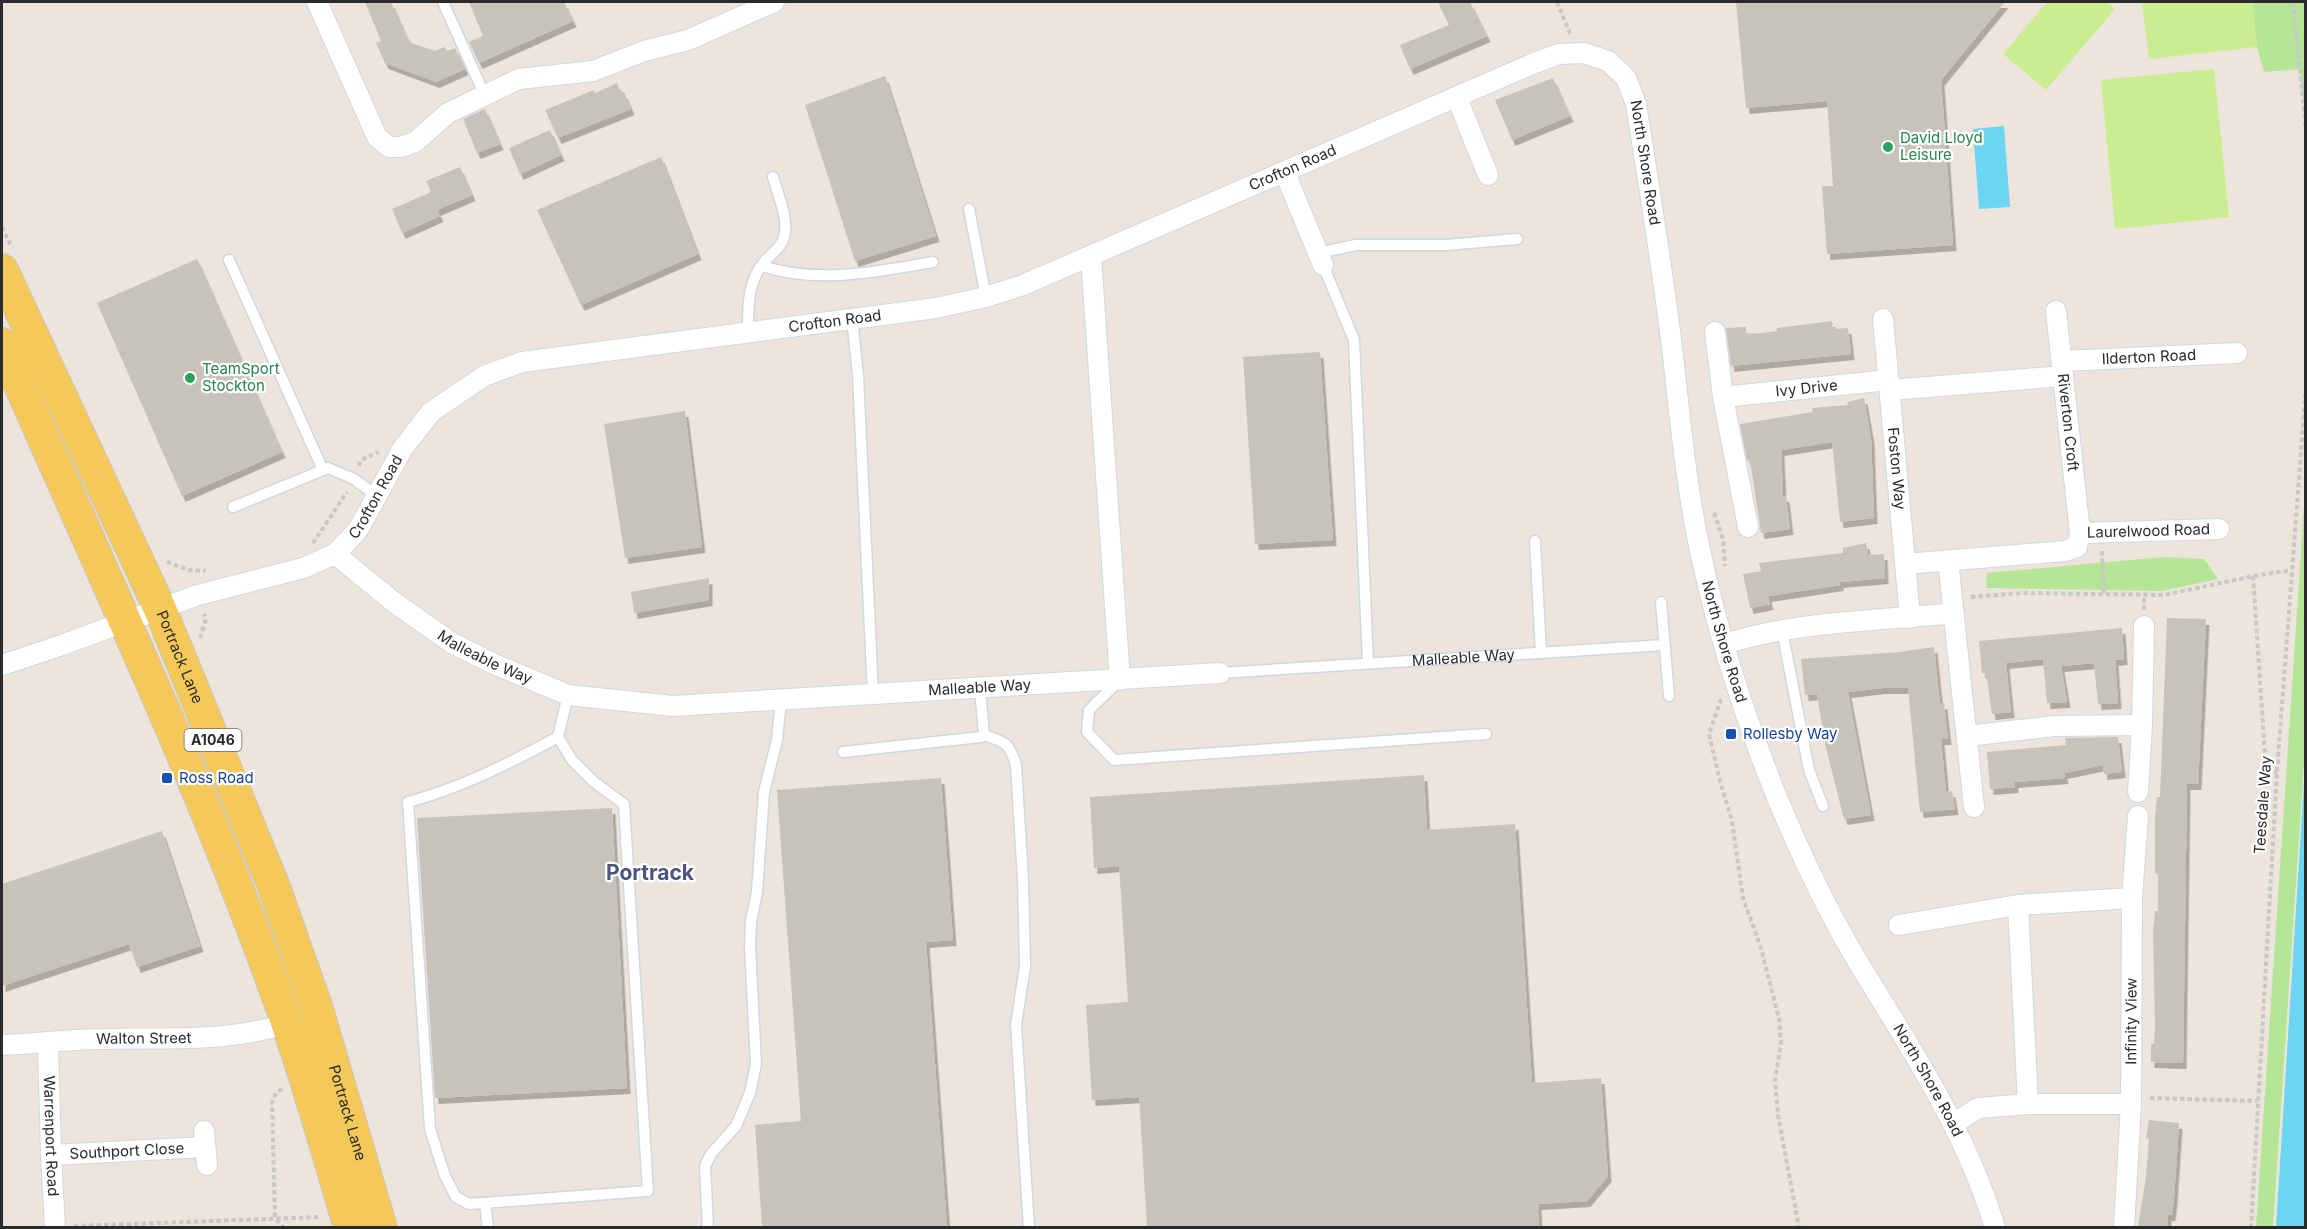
<svg xmlns="http://www.w3.org/2000/svg" width="2307" height="1229" font-family="Inter,sans-serif">
  <defs>
    <filter id="shadow"><feDropShadow dx="3.5" dy="6" stdDeviation="0" flood-color="#0004"/></filter>
  </defs>
  <rect width="100%" height="100%" fill="#ede5dc"/>
  <g fill="#b5e597">
    <path d="M2252,2H2305V115L2300,69L2264,72L2257,47Z"/>
    <path d="M2305,491V748L2273,1227H2256Z"/>
    <path d="M2163,557L2204,559L2218,579L2162,591L1986,588L1987,573Z"/>
  </g>
  <g fill="#cbed92">
    <path d="M2047,2H2106L2115,9L2046,90L2003,54Z"/>
    <path d="M2142,2H2252L2257,47L2149,59Z"/>
    <path d="M2214,69L2229,217L2115,229L2101,80Z"/>
  </g>
  <g fill="#6cd5f2">
    <path d="M2004,126L2010,207L1979,209L1973,129Z"/>
    <path d="M2305,766V1227H2276Z"/>
  </g>
  <g fill="#c8c2bc" filter="url(#shadow)">
    <path d="M365,2H391L409,42L435,51L445,47L447,51L455,48L465,69L436,82L385,63L376,43L381,41Z"/>
    <path d="M469,2H564L573,21L479,63L469,42L483,36Z"/>
    <path d="M1438,2H1470L1487,36L1410,69L1400,45L1449,25Z"/>
    <path d="M1736,2H2005L1941,80L1953,245L1827,254L1822,186H1833L1827,101L1746,108Z"/>
    <path d="M885,76L936,236L855,261L805,105Z"/>
    <path d="M1553,78L1570,116L1512,140L1495,100Z"/>
    <path d="M617,83L621,93L624,92L631,109L558,138L545,110L594,90L595,93Z"/>
    <path d="M485,109L500,144L477,153L463,119Z"/>
    <path d="M550,130L561,155L520,174L509,148Z"/>
    <path d="M661,157L698,254L581,305L537,210Z"/>
    <path d="M460,167L472,195L437,210L440,216L402,233L392,209L431,192L426,181Z"/>
    <path d="M197,259L282,452L182,496L97,303Z"/>
    <path d="M1832,321L1833,329L1848,328L1851,354L1731,366L1726,328L1746,327V334L1762,333L1777,331V328Z"/>
    <path d="M1320,352L1333,540L1255,544L1243,357Z"/>
    <path d="M1864,398L1871,438L1874,518L1840,522L1832,442L1781,450L1783,496H1786L1790,529L1761,533L1750,460L1747,461L1740,424L1813,412L1812,408L1848,405L1847,402Z"/>
    <path d="M685,411L702,547L625,558L604,424Z"/>
    <path d="M1866,543L1868,555L1884,554L1885,578L1840,582V585L1768,596L1770,604L1750,608L1743,574L1761,571L1759,563L1843,553V548Z"/>
    <path d="M709,578V600L634,613L631,592Z"/>
    <path d="M2167,618L2206,619L2198,784H2187L2183,1063L2151,1062V1043L2154,1044L2155,1025L2153,932L2155,911H2158V874H2155V818L2157,797H2160Z"/>
    <path d="M2122,628L2124,659L2115,660L2118,703L2098,704L2094,663L2061,666L2067,702L2047,703L2043,659L2006,663L2011,712L1992,714L1986,673H1982L1979,641Z"/>
    <path d="M1934,647L1940,704L1944,703L1946,722L1948,739H1941L1946,792L1952,791L1955,809L1920,812L1908,688H1882L1848,692L1871,815L1844,819L1825,744L1817,694L1805,695L1801,659L1900,652Z"/>
    <path d="M2118,737L2122,772L2104,774L2103,765L2064,773L2065,778L2015,782V787L1990,789L1987,752L2066,745L2065,738Z"/>
    <path d="M1424,775L1427,830L1515,824L1532,1083L1601,1078L1608,1176L1587,1201L1538,1204L1539,1227H1147L1139,1097L1092,1100L1086,1005L1128,1002L1119,866L1094,868L1090,797Z"/>
    <path d="M941,778L953,940L926,942L947,1227H762L755,1125L801,1121L777,790Z"/>
    <path d="M612,808L627,1088L435,1098L417,818Z"/>
    <path d="M162,831L200,946L137,967L129,944L2,986V884Z"/>
    <path d="M2149,1120L2179,1123L2174,1198L2172,1215H2168V1227H2138L2146,1177L2149,1139L2146,1138Z"/>
  </g>
  <g fill="none" stroke-linecap="round" stroke-linejoin="round">
    <defs>
      <g id="lane">
        <path d="M443,2L485,96"/>
        <path d="M969,209L986,297"/>
        <path d="M1318,253L1356,245H1446L1517,239"/>
        <path d="M229,260L323,470"/>
        <path d="M1323,265L1354,340L1368,663"/>
        <path d="M762,266C816,284 877,272 933,262"/>
        <path d="M852,319L858,375L873,694"/>
        <path d="M748,333C748,308 747,283 764,262C771,254 782,247 784,237C789,219 778,195 773,177"/>
        <path d="M233,507L328,468L354,479L378,497"/>
        <path d="M1535,541L1541,652"/>
        <path d="M1661,602L1669,696"/>
        <path d="M1782,630L1809,770L1823,806"/>
        <path id="s1" d="M1220,673L1665,645"/>
        <path d="M1120,680L1089,710L1087,732L1114,760L1486,734"/>
        <path d="M984,735C1005,742 1009,742 1016,765L1023,879L1025,966L1016,1025L1029,1228"/>
        <path d="M558,737C510,763 461,788 408,802L430,1129L445,1176L456,1197L469,1204L648,1191L624,804L594,782L572,760L558,737L568,695"/>
        <path d="M843,752L981,737L984,735L980,688"/>
        <path d="M485,1203L488,1228"/>
        <path d="M708,1228L705,1166L711,1154L736,1126L750,1093L756,1064L750,946L751,921L757,892L764,792L777,740L781,700"/>
      </g>
      <g id="street">
        <path d="M317,2L377,137L389,147H401L415,142L448,113L519,79L593,71L644,51L688,40L774,2"/>
        <path d="M1457,98L1488,175"/>
        <path d="M1285,173L1323,265"/>
        <path d="M1091,256L1120,680"/>
        <path id="s2" d="M2056,311L2080,533"/>
        <path id="s3" d="M1883,319L1910,618"/>
        <path d="M1715,332L1723,397L1748,527"/>
        <path id="s4" d="M2062,361L2237,353"/>
        <path d="M1890,390L2063,376"/>
        <path id="s5" d="M1723,397L1889,380"/>
        <path id="s6" d="M335,554L395,603L452,643L494,664L568,695L673,706L1220,673"/>
        <path d="M1948,560L1974,807"/>
        <path id="s7" d="M1905,564L2065,551L2077,547L2080,533L2219,529"/>
        <path d="M1725,644C1795,621 1880,621 1954,613"/>
        <path id="s8" d="M2,665L62,645L198,595L303,568L335,554L358,530L403,448L431,412L484,376L522,362L936,308L986,297L1023,285L1532,64L1559,54L1584,53L1608,61L1626,78L1636,104C1649,185 1662,266 1672,347C1680,417 1686,487 1701,555C1718,634 1746,720 1776,795C1800,853 1826,909 1858,962C1910,1048 1966,1130 1995,1228"/>
        <path d="M1967,736L2055,726L2142,725"/>
        <path d="M2138,792L2142,725L2144,626"/>
        <path d="M2018,905L2028,1104"/>
        <path d="M1899,925L2018,905L2132,898"/>
        <path id="s9" d="M48,1043L51,1155L55,1228"/>
        <path id="s10" d="M2,1045C35,1044 69,1039 103,1039C164,1037 229,1043 287,1023"/>
        <path d="M1955,1123L1978,1108L2028,1104H2131"/>
        <path d="M204,1131L207,1165"/>
        <path id="s11" d="M51,1155L205,1147"/>
        <path id="s12" d="M2124,1228L2131,1104L2132,898L2138,816"/>
      </g>
      <g id="primary">
        <path id="s13" d="M2,270L160,609L274,887L317,1009L381,1228"/>
        <path d="M2,344C100,568 206,791 287,1022C310,1089 330,1159 350,1228"/>
      </g>
    </defs>
    <use href="#lane" stroke="#d1d6e4" stroke-width="13"/>
    <use href="#street" stroke="#d1d6e4" stroke-width="22"/>
    <use href="#primary" stroke="#c8c8c8" stroke-width="34"/>
    <g stroke="#c8c8c8" stroke-width="4" stroke-dasharray="4.5 3" stroke-linecap="butt">
      <path d="M1557,2L1571,36"/>
      <path d="M2293,2L2306,130"/>
      <path d="M2,227L12,248"/>
      <path d="M359,466L361,460L379,452"/>
      <path d="M1714,513L1723,539L1725,566"/>
      <path d="M313,543L347,492"/>
      <path d="M2102,551L2104,594"/>
      <path d="M167,562L189,570L206,571"/>
      <path d="M2253,576L2266,770L2277,772"/>
      <path d="M1971,597L2023,593L2164,595L2253,576L2291,570"/>
      <path d="M2144,610V595"/>
      <path d="M200,638L206,619L204,614"/>
      <path d="M1721,699L1709,734L1720,781L1732,821L1743,898L1761,948L1779,1019L1781,1043L1775,1081L1778,1115L1799,1228"/>
      <path d="M282,1089L276,1093L272,1103L275,1218L284,1228"/>
      <path d="M2150,1098L2257,1101"/>
      <path d="M74,1226L321,1217"/>
      <path d="M2251,1228L2277,772L2306,385"/>
    </g>
    <use href="#lane" stroke="#fff" stroke-width="10"/>
    <use href="#street" stroke="#fff" stroke-width="20"/>
    <use href="#primary" stroke="#f4c95a" stroke-width="32"/>
  </g>
  <g fill="#2e9e5b" stroke="#fff" stroke-width="2">
    <circle cx="1888" cy="147" r="6"/>
    <circle cx="190" cy="378" r="6"/>
  </g>
  <g fill="#1a4fb4" stroke="#fff" stroke-width="2">
    <rect x="1725" y="728" width="12" height="12" rx="3"/>
    <rect x="161" y="772" width="12" height="12" rx="3"/>
  </g>
  <g text-anchor="middle" stroke-width="4.5" stroke-linejoin="round" paint-order="stroke">
    <rect fill="#fff" stroke="#6a6a6a" stroke-width="1.5" x="184.5" y="729" width="57" height="22" rx="4.5"/>
    <g font-size="14" font-weight="bold" fill="#2a2a2a">
      <text x="213" y="745">A1046</text>
    </g>
    <g font-size="15" fill="#27864d" stroke="#fff" text-anchor="start">
      <text x="1900" y="143">David Lloyd<tspan x="1900" dy="17">Leisure</tspan></text>
      <text x="202" y="374">TeamSport<tspan x="202" dy="17">Stockton</tspan></text>
    </g>
    <g font-size="15" fill="#2a2a2a" stroke="#fff">
      <text dy="5" stroke="none"><textPath href="#s8" startOffset="1882">North Shore Road</textPath></text>
      <text dy="5" stroke="none"><textPath href="#s8" startOffset="1430">Crofton Road</textPath></text>
      <text dy="5" stroke="none"><textPath href="#s8" startOffset="944">Crofton Road</textPath></text>
      <text dy="5" stroke="none"><textPath href="#s4" startOffset="87">Ilderton Road</textPath></text>
      <text dy="5" stroke="none"><textPath href="#s5" startOffset="84">Ivy Drive</textPath></text>
      <text dy="5" stroke="none"><textPath href="#s2" startOffset="112">Riverton Croft</textPath></text>
      <text dy="5" stroke="none"><textPath href="#s3" startOffset="150">Foston Way</textPath></text>
      <text dy="5" stroke="none"><textPath href="#s8" startOffset="422">Crofton Road</textPath></text>
      <text dy="5" stroke="none"><textPath href="#s7" startOffset="256">Laurelwood Road</textPath></text>
      <text dy="5" stroke="none"><textPath href="#s8" startOffset="2368">North Shore Road</textPath></text>
      <text dy="5" stroke="none"><textPath href="#s6" startOffset="183">Malleable Way</textPath></text>
      <text dy="5" stroke="none"><textPath href="#s13" startOffset="426">Portrack Lane</textPath></text>
      <text dy="5" stroke="none"><textPath href="#s1" startOffset="244">Malleable Way</textPath></text>
      <text dy="5" stroke="none"><textPath href="#s6" startOffset="687">Malleable Way</textPath></text>
      <text transform="translate(2263 805) rotate(-86)" y="5">Teesdale Way</text>
      <text dy="5" stroke="none"><textPath href="#s12" startOffset="207">Infinity View</textPath></text>
      <text dy="5" stroke="none"><textPath href="#s10" startOffset="142">Walton Street</textPath></text>
      <text dy="5" stroke="none"><textPath href="#s8" startOffset="2854">North Shore Road</textPath></text>
      <text dy="5" stroke="none"><textPath href="#s13" startOffset="912">Portrack Lane</textPath></text>
      <text dy="5" stroke="none"><textPath href="#s9" startOffset="93">Warrenport Road</textPath></text>
      <text dy="5" stroke="none"><textPath href="#s11" startOffset="76">Southport Close</textPath></text>
    </g>
    <g font-size="15" fill="#164399" stroke="#fff" text-anchor="start">
      <text x="1743" y="739">Rollesby Way</text>
      <text x="179" y="783">Ross Road</text>
    </g>
    <g font-size="21" font-weight="bold" fill="#49557d" stroke="#fff">
      <text x="650" y="880">Portrack</text>
    </g>
  </g>
  <rect width="2307" height="1229" fill="none" stroke="#2a2a2a" stroke-width="6"/>
</svg>
